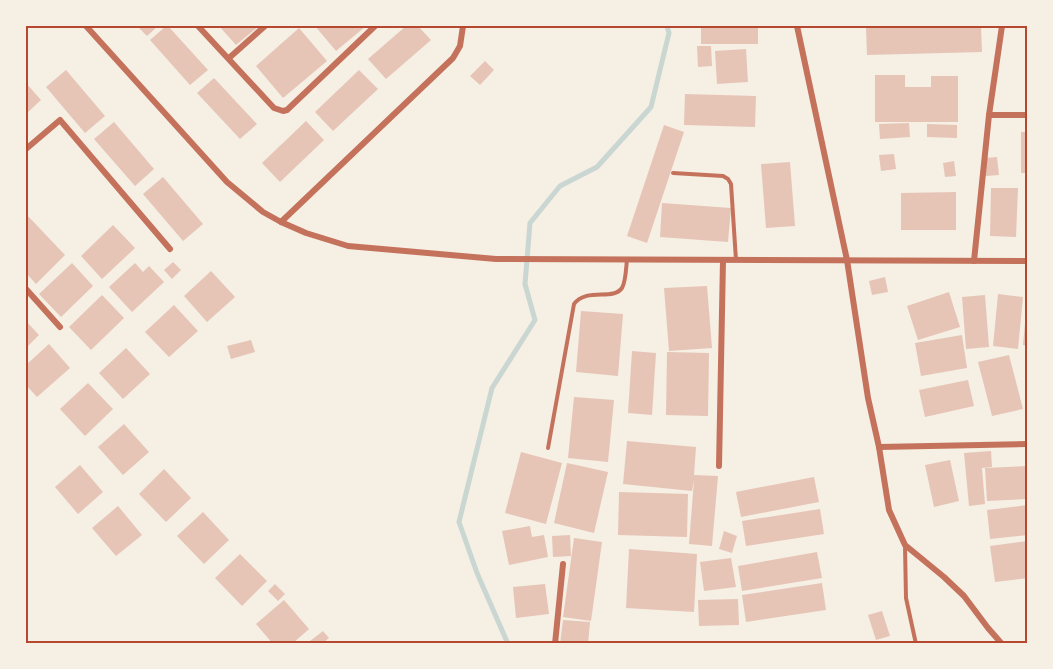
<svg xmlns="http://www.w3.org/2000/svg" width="1053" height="669" font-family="'Playfair Display',serif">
  <rect width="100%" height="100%" fill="#f6efe4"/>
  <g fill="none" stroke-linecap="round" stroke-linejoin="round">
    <path stroke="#c9d6d2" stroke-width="5" d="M508,644L477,573L459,522L492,388L535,320L525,284L530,223L560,186L597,167L651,107L669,33L667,26"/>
  </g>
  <g fill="#e6c5b7">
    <path d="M137,26H158L147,36Z"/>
    <path d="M166,26H168L208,70L190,85L150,40Z"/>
    <path d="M219,26H259L236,45Z"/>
    <path d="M315,26H366L336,51Z"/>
    <path d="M406,26H418L431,40L386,79L368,59Z"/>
    <rect x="701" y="26" width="57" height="18"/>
    <path d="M908,26H981L982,52L867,55L866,27Z"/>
    <path d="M299,28L327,61L283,98L256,66Z"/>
    <path d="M697,46H711L712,66L698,67Z"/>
    <path d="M746,49L748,82L717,84L715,51Z"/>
    <path d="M485,61L494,70L480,85L470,76Z"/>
    <path d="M66,70L105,116L85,133L46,87Z"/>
    <path d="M359,70L378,89L333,131L315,112Z"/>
    <path d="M875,75H905V87H931V76H958V122H875Z"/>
    <path d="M214,78L257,124L240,139L197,93Z"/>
    <path d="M26,83L41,100L26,114Z"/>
    <path d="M685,94L756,96L755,127L684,125Z"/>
    <path d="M306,121L324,140L280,182L262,163Z"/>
    <path d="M114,122L154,169L135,186L94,139Z"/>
    <path d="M909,123L910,137L880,139L879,124Z"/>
    <path d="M927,124L957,125V138L927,137Z"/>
    <path d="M664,125L684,132L647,243L627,236Z"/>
    <rect x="1021" y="132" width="7" height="41"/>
    <path d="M894,154L896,169L881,171L879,155Z"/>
    <path d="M997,157L999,175L986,176L985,158Z"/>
    <path d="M954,161L956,176L945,177L943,163Z"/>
    <path d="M790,162L795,226L766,228L761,164Z"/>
    <path d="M163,177L203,224L183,241L143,194Z"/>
    <path d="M991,188H1018L1016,237L990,236Z"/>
    <path d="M956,192V230H901V193Z"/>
    <path d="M662,203L731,208L728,242L660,237Z"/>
    <path d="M26,214L65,255L36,284L26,273Z"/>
    <path d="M113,225L135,248L102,279L81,256Z"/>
    <path d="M173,262L181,270L172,279L164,270Z"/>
    <path d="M72,263L93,286L61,317L39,294Z"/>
    <path d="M135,263L143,272L149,266L164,282L132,312L109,287Z"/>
    <path d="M211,271L235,297L207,322L184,296Z"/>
    <path d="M885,277L888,292L872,295L869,281Z"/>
    <path d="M707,286L712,348L669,351L664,288Z"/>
    <path d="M949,292L960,327L918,340L907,306Z"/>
    <path d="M998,294L1023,297L1018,349L993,346Z"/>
    <path d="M102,295L124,318L91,350L69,327Z"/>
    <path d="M985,295L989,347L966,349L962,297Z"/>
    <path d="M174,305L198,331L169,357L145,332Z"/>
    <path d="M581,311L623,314L618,376L576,372Z"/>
    <path d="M1026,312H1028V346L1023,345Z"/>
    <path d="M26,321L39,335L26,348Z"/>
    <path d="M962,335L967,368L921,376L915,343Z"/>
    <path d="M251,340L255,352L231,359L227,346Z"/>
    <path d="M49,344L70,368L37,397L26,385V365Z"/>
    <path d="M126,348L150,374L123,399L99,373Z"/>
    <path d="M632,351L656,353L652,415L628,413Z"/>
    <path d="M667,352L709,353L708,416L666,415Z"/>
    <path d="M1009,355L1023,409L992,416L978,362Z"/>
    <path d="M968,380L974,406L925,417L919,390Z"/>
    <path d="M88,383L113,409L85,436L60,409Z"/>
    <path d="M574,397L614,400L608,462L568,458Z"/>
    <path d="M124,424L149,452L123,475L98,447Z"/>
    <path d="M627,441L696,447L694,475L718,476L712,546L689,544L694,480L692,491L623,484Z"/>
    <path d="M991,451L992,467L982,468L985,504L969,506L964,453Z"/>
    <path d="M521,452L562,463L546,524L505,513Z"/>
    <path d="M950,460L959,501L934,507L925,465Z"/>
    <path d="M567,463L608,472L594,533L554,523Z"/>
    <path d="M80,465L103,492L78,514L55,487Z"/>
    <path d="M1028,466V499L987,501L985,468Z"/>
    <path d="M164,469L191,498L166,522L139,494Z"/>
    <path d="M814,477L819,502L741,517L736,492Z"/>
    <path d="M619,492L688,494L687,537L618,535Z"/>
    <path d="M1027,505L1028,535L990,539L987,510Z"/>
    <path d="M118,506L142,535L116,556L92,528Z"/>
    <path d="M820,509L824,534L746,546L742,521Z"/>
    <path d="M203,512L229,540L204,564L177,536Z"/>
    <path d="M530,526L532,537L544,535L548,557L509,565L502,531Z"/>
    <path d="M724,531L737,536L732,553L719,549Z"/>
    <path d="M570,535L571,556L553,557L552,536Z"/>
    <path d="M574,538L602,542L591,621L563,617Z"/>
    <path d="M1028,541V578L995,582L990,546Z"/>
    <path d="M629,549L697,554L694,612L626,608Z"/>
    <path d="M817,552L822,578L742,591L738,566Z"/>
    <path d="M240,554L267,581L242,606L215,578Z"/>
    <path d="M731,558L736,587L704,591L700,562Z"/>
    <path d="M822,583L826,610L746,622L742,595Z"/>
    <path d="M275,584L285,594L278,601L268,591Z"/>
    <path d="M545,584L549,614L516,618L513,587Z"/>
    <path d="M738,599L739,625L699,626L698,600Z"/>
    <path d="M284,600L309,629L292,644H273L256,624Z"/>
    <path d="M882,611L890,636L876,640L868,615Z"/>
    <path d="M563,620L590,622L588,644H560Z"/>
    <path d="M323,631L329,638L322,644H312L310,641Z"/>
  </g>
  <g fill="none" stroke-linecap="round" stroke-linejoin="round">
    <g stroke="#c5725c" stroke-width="4">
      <path d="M673,173L723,176L728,179L731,184L736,260"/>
      <path d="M548,448L574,304C587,287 613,301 622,288C626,281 626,268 627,259"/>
      <path d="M905,546L906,598L916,644"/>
    </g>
    <g stroke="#c5725c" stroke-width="6">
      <path d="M86,26L227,182L263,212L281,222L306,233L348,246L496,259L1028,261"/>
      <path d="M198,26L274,108L283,111L287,110L375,26"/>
      <path d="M797,26L847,260L868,398L879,447L889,510L905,545L944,577L964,596L988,628L1002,644"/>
      <path d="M229,58L265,26"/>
      <path d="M989,115H1028"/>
      <path d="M26,149L60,120L170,249"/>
      <path d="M281,222L453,58L460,46L463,26"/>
      <path d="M974,261L989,115L1002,26"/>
      <path d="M26,289L60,327"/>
      <path d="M879,447L1028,444"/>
      <path d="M719,466L723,260"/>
      <path d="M555,644L563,564"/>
    </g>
  </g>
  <rect width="1053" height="669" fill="none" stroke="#f6efe4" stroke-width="54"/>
  <rect x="27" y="27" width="999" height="615" fill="none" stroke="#b5482f" stroke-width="2"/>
</svg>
